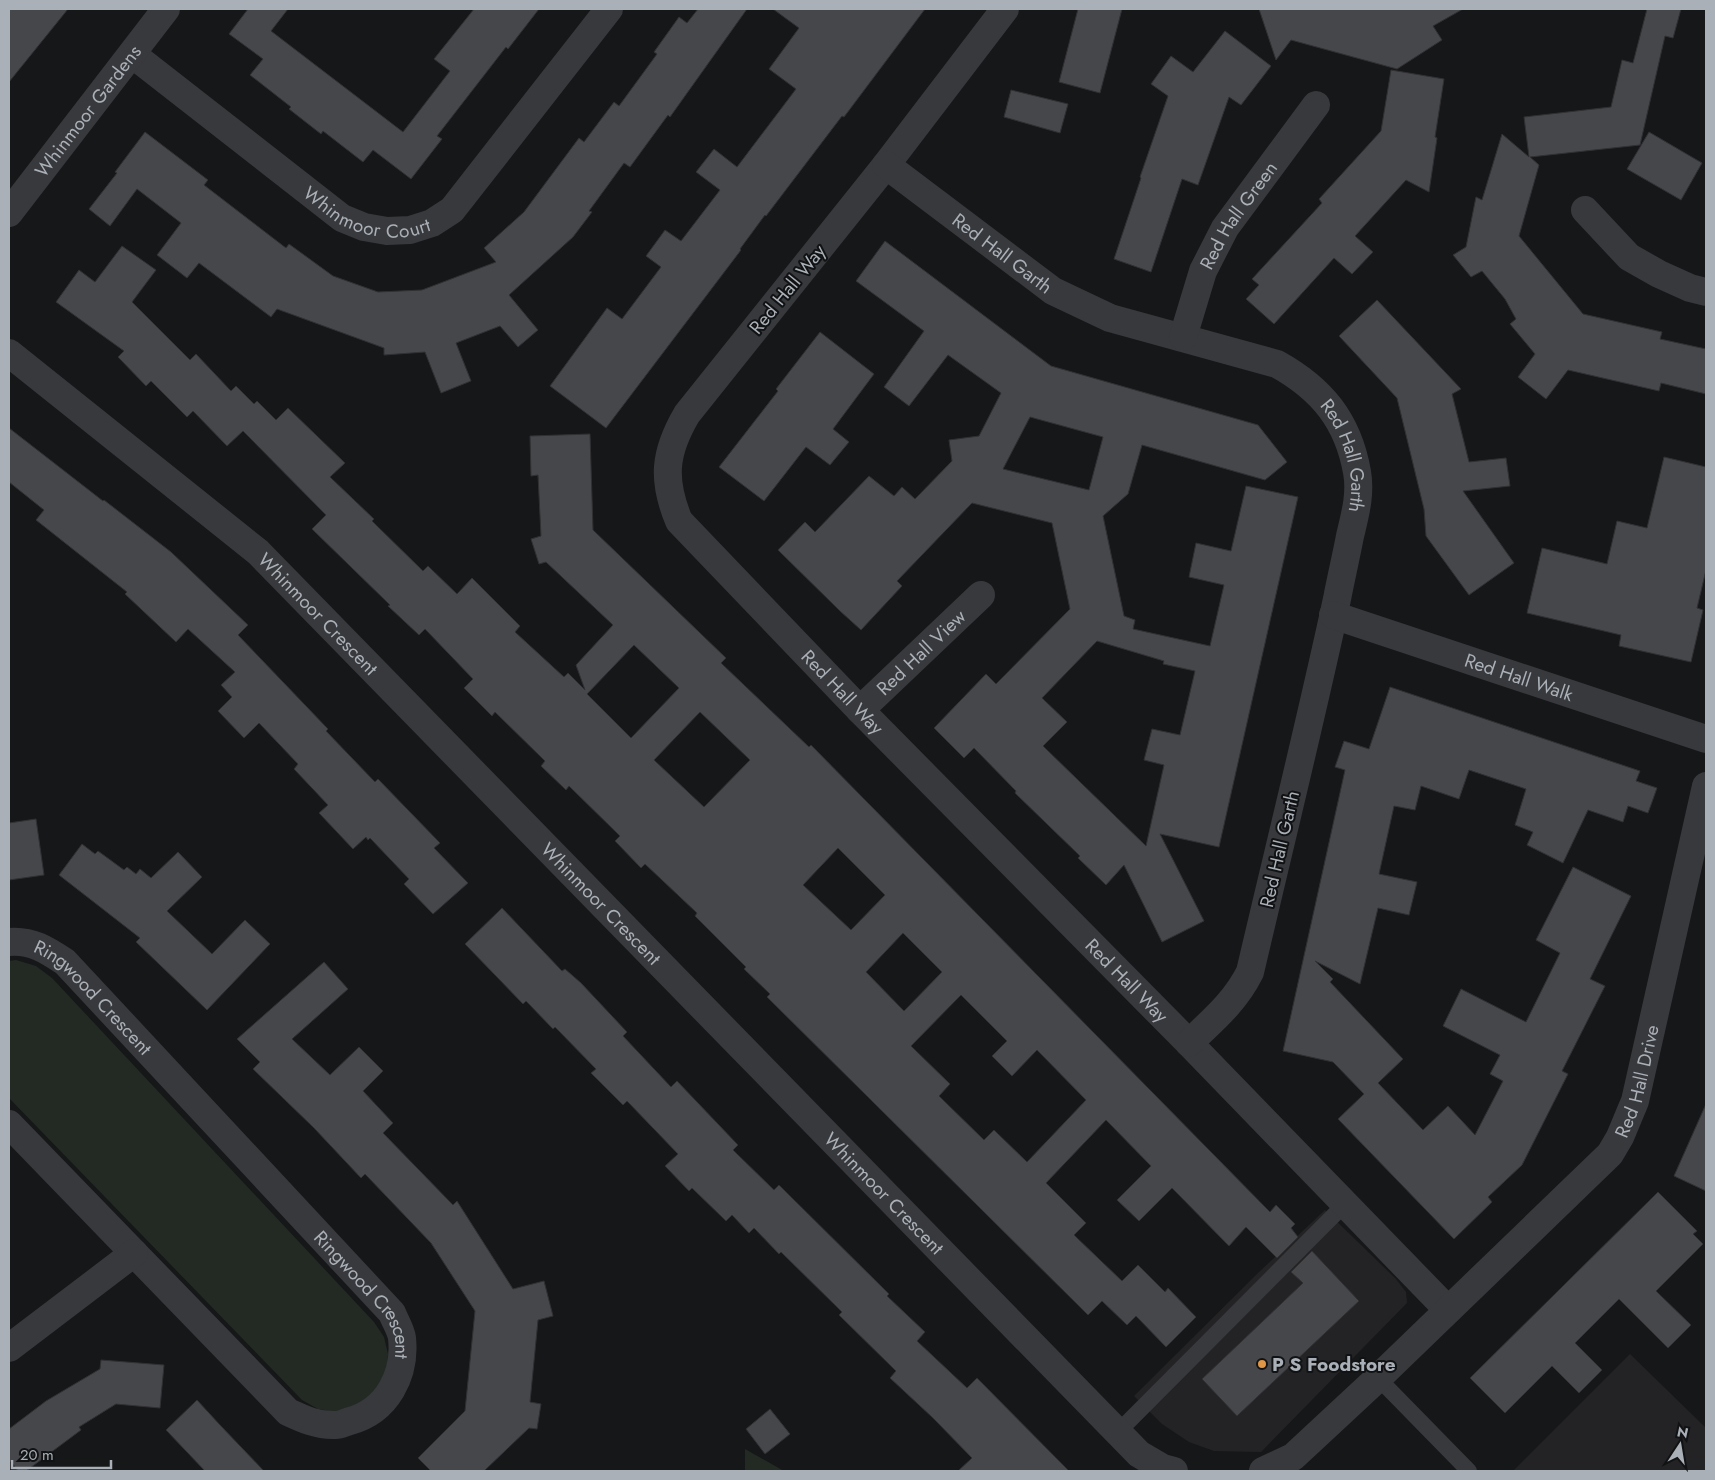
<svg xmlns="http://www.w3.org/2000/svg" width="1715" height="1480" font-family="Jost,sans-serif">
  <rect width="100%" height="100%" fill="#161718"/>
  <g fill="#232325">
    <path d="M1325,1210L1396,1279L1406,1292L1407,1303L1261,1452L1214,1451L1189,1442L1162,1424L1134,1396L1259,1272Z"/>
    <path d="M1630,1354L1706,1428V1471H1513Z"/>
  </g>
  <g fill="#232a23">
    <path d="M16,960L36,966L52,978L374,1322L384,1337L388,1354L387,1372L368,1401L335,1412L318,1409L302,1400L9,1098V961Z"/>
    <path d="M745,1449L784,1471H745Z"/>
  </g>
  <g fill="#46474b" stroke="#313134" fill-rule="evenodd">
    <path d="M9,9H68L9,82Z"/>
    <path d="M248,9H288L271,31L403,132L450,71L434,59L474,9H539L508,49L506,47L437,136L442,139L411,179L373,150L363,162L323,131L321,134L289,109L291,107L250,75L263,59L229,34Z"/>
    <path d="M698,9H747L670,117L668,115L630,167L624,163L589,211L592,212L573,237L509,295L538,330L518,347L500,326L456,343L471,381L441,393L425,352L384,355V348L277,309L271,317L199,263L187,278L157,255L181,223L137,189L110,226L89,209L117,173L115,172L145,132L208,180L204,185L286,248L289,244L333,276L378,292L422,290L496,262L484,248L524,212L579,138L584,142L614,102L619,106L657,54L654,52L679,17L687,23Z"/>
    <path d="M773,9H925L844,117L842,116L766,216L765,215L740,249L741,250L606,428L550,386L607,308L622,319L661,267L646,256L665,230L681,241L720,190L696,172L714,149L737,167L796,89L769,69L799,28Z"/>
    <path d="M1078,9H1122L1100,93L1059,82Z"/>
    <path d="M1259,9H1463L1433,26L1442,40L1397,69L1291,40L1276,60Z"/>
    <path d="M1647,9H1681L1673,38L1665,36L1640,145L1530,157L1539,165L1519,236L1583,314L1662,332L1660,339L1706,349V394L1661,383L1659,391L1568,370L1546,399L1518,377L1535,354L1510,324L1516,319L1505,299L1482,271L1471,277L1453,255L1466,247L1476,197L1482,200L1502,134L1529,157L1524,117L1611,107L1622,60L1633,63Z"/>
    <path d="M1225,31L1271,66L1241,105L1229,97L1198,185L1182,179L1151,272L1114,259L1141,178L1140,177L1168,96L1151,84L1171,56L1193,72Z"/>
    <path d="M1391,70L1444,79L1435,137L1437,138L1429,192L1406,180L1355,236L1373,252L1352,274L1334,258L1274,324L1246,299L1259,285L1252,279L1322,203L1319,199L1381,131Z"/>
    <path d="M1011,90L1068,104L1060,133L1004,117Z"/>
    <path d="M1649,132L1702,163L1681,200L1627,169Z"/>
    <path d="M885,241L1051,366L1258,425L1287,462L1265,480L1142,445L1128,494L1103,516L1124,616L1135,620L1133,629L1210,646L1224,585L1189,577L1196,543L1231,551L1246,486L1298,497L1219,847L1160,834L1204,921L1162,942L1124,865L1106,885L1078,858L1080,856L1015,793L1016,791L974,748L964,758L934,728L986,674L996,684L1070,609L1052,523L972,503L897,581L902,586L861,630L840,611L778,550L805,522L815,532L869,476L894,496L902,487L915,499L952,461L949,440L979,436L1001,393L948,355L909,406L884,387L924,331L856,281ZM1030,417L1103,437L1089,490L1003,469ZM1097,641L1164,661L1163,664L1195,671L1180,735L1152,729L1144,760L1164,765L1146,846L1043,746L1067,722L1042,698Z"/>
    <path d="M122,246L156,270L132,302L190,360L196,354L231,391L236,386L254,404L257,401L276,420L288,408L345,463L330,477L374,519L372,521L423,571L428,566L457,594L472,578L520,626L515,632L564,677L568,673L585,690L576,665L613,625L546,562L539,564L531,539L541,536L538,475L531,476L530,436L590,434L593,530L726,658L721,663L809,747L811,745L1270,1212L1276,1205L1295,1224L1291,1228L1298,1237L1277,1258L1246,1227L1229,1246L1172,1188L1139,1221L1117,1200L1151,1166L1106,1120L1046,1183L1086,1223L1074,1235L1122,1281L1138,1265L1165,1292L1168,1288L1196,1317L1166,1347L1136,1316L1127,1325L1102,1301L1088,1315L767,997L770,994L744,969L746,967L695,916L697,913L645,864L641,868L615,841L620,836L569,786L566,790L541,766L545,761L495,712L492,716L464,688L473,679L425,629L419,635L388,606L390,605L312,529L326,515L243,431L227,446L193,411L187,417L151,381L146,386L118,357L124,351L56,302L79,270L95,282ZM634,645L679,688L631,738L587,694ZM700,712L750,760L704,807L654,760ZM838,848L885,895L851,930L803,885ZM903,933L942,972L904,1011L866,972ZM961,995L1007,1041L992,1056L1012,1076L1037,1050L1086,1100L1027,1162L994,1130L984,1140L939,1096L950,1084L911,1046Z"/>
    <path d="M1377,300L1461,389L1452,394L1469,462L1506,458L1510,486L1463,491L1514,563L1469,595L1426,536L1424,509L1397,398L1339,336Z"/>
    <path d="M820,332L874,374L833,429L849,442L830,465L806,447L764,501L719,467L778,391L776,389Z"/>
    <path d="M9,428L103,501L104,500L171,552L248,625L238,635L328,729L326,731L375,782L378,779L440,843L434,848L468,883L433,914L404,884L409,879L370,838L368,840L366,837L353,849L319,813L328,805L294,769L298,764L259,723L244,738L218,711L232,697L221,685L235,672L188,629L176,642L125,594L127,592L36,520L44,510L9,482Z"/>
    <path d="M1664,457L1706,467V570L1697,608L1703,610L1691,662L1619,646L1621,635L1527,613L1542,548L1607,564L1617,521L1647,528Z"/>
    <path d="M1390,687L1640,771L1636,781L1657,788L1648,813L1628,806L1623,822L1588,810L1563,863L1527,845L1533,832L1515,825L1526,789L1469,770L1459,799L1421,786L1415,810L1394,806L1379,874L1417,882L1409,915L1378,908L1360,984L1315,961L1333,979L1330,982L1403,1059L1378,1083L1423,1130L1448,1106L1475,1135L1503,1081L1490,1074L1500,1055L1443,1026L1461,989L1526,1022L1560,953L1536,940L1573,867L1631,896L1590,979L1605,986L1562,1071L1568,1074L1522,1165L1488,1197L1492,1202L1454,1239L1338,1119L1364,1094L1333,1062L1283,1051L1345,770L1335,767L1344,741L1369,749Z"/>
    <path d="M36,819L44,875L9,880V823Z"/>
    <path d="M82,844L95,854L98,851L124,870L127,867L136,874L140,869L151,878L178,852L202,877L167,911L212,954L245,920L270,944L207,1010L136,942L140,938L59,875Z"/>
    <path d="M502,908L562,971L565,969L581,983L627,1032L623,1036L671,1087L677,1081L738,1145L733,1150L774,1190L779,1185L889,1294L887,1296L925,1332L917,1341L967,1388L977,1378L1069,1471H958L972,1458L933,1418L890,1378L896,1371L839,1315L842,1312L781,1252L779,1254L754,1228L749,1233L732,1215L726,1221L692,1188L689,1191L665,1166L678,1154L627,1101L623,1105L591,1073L596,1069L555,1027L553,1029L526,1001L523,1004L465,944Z"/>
    <path d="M324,962L348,989L292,1039L330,1075L359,1047L383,1071L363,1091L393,1123L383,1133L453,1205L457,1201L513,1289L544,1281L553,1316L538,1320L530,1402L541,1404L537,1429L529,1428L484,1471H431L418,1458L465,1411L475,1311L431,1243L365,1174L361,1178L314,1128L253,1069L260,1062L237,1039Z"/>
    <path d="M1706,1104V1191L1674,1176Z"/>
    <path d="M1658,1192L1697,1231L1693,1234L1703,1244L1656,1291L1691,1325L1668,1348L1619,1299L1575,1343L1602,1370L1579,1393L1552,1366L1505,1413L1470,1378Z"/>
    <path d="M1312,1251L1359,1301L1237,1416L1202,1379L1303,1283L1291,1272Z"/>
    <path d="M101,1360L164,1365L160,1408L116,1404L79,1427L81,1430L26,1471H18L9,1459V1429L46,1401L100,1369Z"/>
    <path d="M197,1400L220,1425L264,1471H205L166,1430Z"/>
    <path d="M770,1409L790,1434L765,1454L746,1429Z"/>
  </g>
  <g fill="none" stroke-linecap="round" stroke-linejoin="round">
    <g stroke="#38393d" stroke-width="16">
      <path d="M1378,1378L1469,1471"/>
      <path d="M1118,1432L1345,1204"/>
    </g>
    <g stroke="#38393d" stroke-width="28">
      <path id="s1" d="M1005,9L886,165L687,414C664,453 662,480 679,521L860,710L1189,1043L1448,1310"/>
      <path id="s2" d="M132,54L342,218L364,227L387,231L410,230L432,223L452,210L609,9"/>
      <path id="s3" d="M886,165L1053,291L1110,318L1277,364C1322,389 1348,421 1357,472C1361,494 1355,515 1350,536C1346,557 1341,578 1337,599C1310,724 1279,848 1250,972C1235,1002 1213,1020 1189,1043"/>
      <path d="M1585,210L1629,257L1659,274L1690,288L1706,292"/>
      <path id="s4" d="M9,213L166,9"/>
      <path id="s5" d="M1183,337L1203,271L1225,228L1316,105"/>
      <path id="s6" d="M9,353L258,552L1139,1454L1163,1468L1174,1471"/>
      <path id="s7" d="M1333,615L1706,739"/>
      <path id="s8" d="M860,710L981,595"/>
      <path id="s9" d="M9,942C32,940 47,950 65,962L392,1313C395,1321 401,1330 402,1338C406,1375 387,1411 350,1421C346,1422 340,1425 336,1425C318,1426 303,1419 288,1412L9,1124"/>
      <path d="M9,1348L134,1253"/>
      <path id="s10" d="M1263,1471L1293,1457L1378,1378L1610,1154L1620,1137L1635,1101L1706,786"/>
    </g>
  </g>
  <circle fill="#e09647" stroke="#111213" stroke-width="2" cx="1262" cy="1364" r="5"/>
  <g text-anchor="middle" stroke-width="4" stroke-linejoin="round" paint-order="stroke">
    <g font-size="19" fill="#aab0b7" stroke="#111213">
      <text dy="7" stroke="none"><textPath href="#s4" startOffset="129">Whinmoor Gardens</textPath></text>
      <text dy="7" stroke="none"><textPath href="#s2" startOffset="289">Whinmoor Court</textPath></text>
      <text dy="7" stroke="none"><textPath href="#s5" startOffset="135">Red Hall Green</textPath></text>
      <text dy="7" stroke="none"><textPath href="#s3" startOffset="146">Red Hall Garth</textPath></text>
      <text transform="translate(787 289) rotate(-51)" y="7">Red Hall Way</text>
      <text dy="7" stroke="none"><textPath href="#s3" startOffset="566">Red Hall Garth</textPath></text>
      <text dy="7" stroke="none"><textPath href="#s6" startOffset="405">Whinmoor Crescent</textPath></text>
      <text dy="7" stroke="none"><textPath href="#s8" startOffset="84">Red Hall View</textPath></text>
      <text dy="7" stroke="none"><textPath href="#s7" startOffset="196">Red Hall Walk</textPath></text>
      <text dy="7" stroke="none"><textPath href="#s1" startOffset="864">Red Hall Way</textPath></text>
      <text transform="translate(1279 849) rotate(-77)" y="7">Red Hall Garth</text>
      <text dy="7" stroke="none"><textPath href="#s6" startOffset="810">Whinmoor Crescent</textPath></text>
      <text dy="7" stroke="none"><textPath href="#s1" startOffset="1269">Red Hall Way</textPath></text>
      <text dy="7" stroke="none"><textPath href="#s9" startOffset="105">Ringwood Crescent</textPath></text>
      <text dy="7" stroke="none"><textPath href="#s10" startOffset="550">Red Hall Drive</textPath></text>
      <text dy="7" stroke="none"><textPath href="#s6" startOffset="1215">Whinmoor Crescent</textPath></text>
      <text dy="7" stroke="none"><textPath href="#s9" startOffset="510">Ringwood Crescent</textPath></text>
    </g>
    <g font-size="19" font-weight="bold" fill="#aab0b7" stroke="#111213" text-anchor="start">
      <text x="1272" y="1371">P S Foodstore</text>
    </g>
  </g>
  <rect width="1715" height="1480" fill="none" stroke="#aab0b7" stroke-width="20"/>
  <g transform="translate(1680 1445) rotate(12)" stroke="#111213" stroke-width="4" paint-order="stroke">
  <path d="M0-4L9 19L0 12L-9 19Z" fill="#aab0b7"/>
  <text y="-8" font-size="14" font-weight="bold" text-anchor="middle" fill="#aab0b7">N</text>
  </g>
  <path d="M12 1460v8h99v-8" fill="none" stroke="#aab0b7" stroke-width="2.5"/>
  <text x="20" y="1460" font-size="15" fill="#aab0b7" stroke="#111213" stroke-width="4" paint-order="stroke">20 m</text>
</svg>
